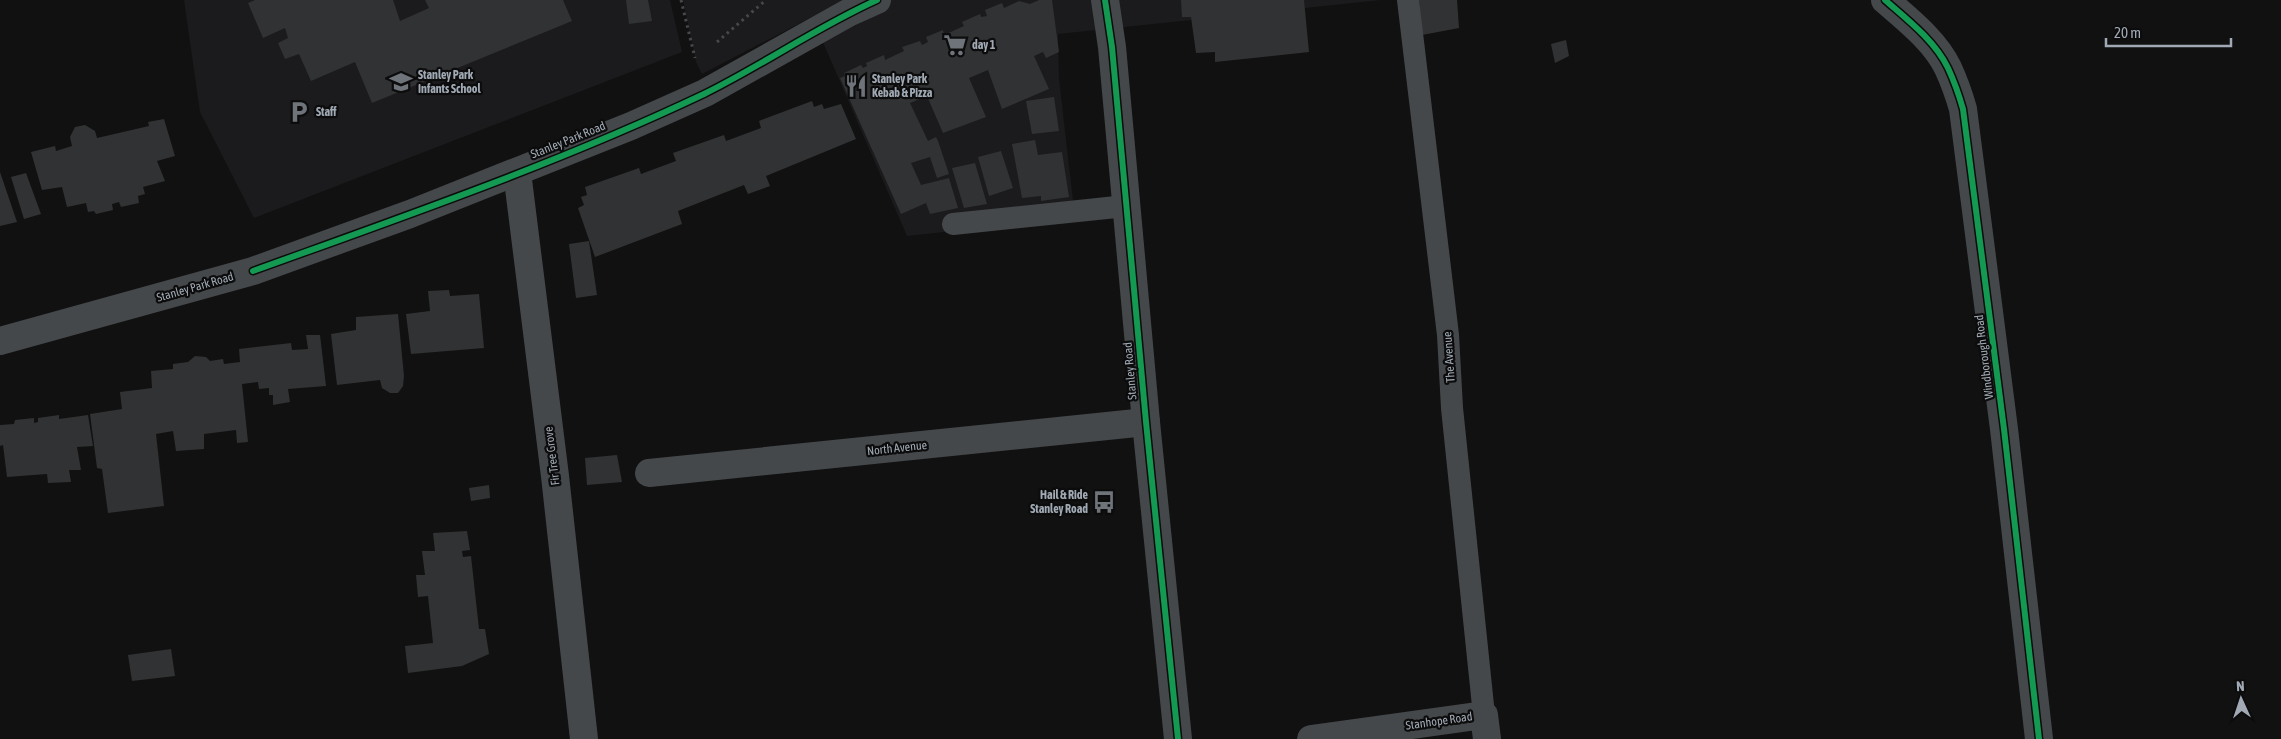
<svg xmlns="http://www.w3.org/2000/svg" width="2281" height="739" font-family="'Asap Condensed',sans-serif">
  <rect width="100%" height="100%" fill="#111"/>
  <g fill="#1b1b1d">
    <path d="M184,0H670L682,52L254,218L200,112Z"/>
    <path d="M683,0H1381L1058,34L1059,79L1075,218L907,236L812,17L702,74L696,62Z"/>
  </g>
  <g fill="#313233">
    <path d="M255,0H393L400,21L429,8L425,0H563L572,21L372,103L355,62L311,81L299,54L285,59L278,43L288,38L285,28L263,38L248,3Z"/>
    <path d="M626,0H648L652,21L629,24Z"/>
    <path d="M1039,0H1052L1059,52L1046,58L1043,52L1034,56L1049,89L1002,109L988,70L969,78L986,117L943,133L927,96L910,103L928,141L936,137L938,141L949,174L937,178L930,157L911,163L921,185L949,178L958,208L930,214L926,203L901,214L840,78L845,76L844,73L861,65L863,68L867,66L866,63L884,55L885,60L904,51L902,47L920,41L922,45L928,42L926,37L943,30L944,35L964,26L962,22L980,14L981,17L987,16L985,10L1002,3L1004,8L1019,1L1030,4Z"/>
    <path d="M1181,0H1304L1309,52L1215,62V52L1196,53L1191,17H1182Z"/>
    <path d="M1419,0H1457L1459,28L1422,35Z"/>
    <path d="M1566,40L1569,56L1555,63L1551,44Z"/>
    <path d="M1054,97L1059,131L1032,134L1026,101Z"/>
    <path d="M812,101L814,107L822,104L824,109L841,104L856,139L766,176L770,186L748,194L744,185L678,211L682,224L595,257L578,208L584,205L581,197L587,195L585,187L639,168L641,174L676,161L673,153L724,135L726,141L761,128L759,121Z"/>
    <path d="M164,119L175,156L157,161L165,181L143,187L145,194L138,196L139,203L121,207L119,202L112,204L113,210L96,214L94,211L88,212L86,203L67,207L62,187L42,190L31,152L55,146L56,151L72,146L70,137L75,127L85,125L95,131L97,138L149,126L148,122Z"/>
    <path d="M1035,140L1038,155L1062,152L1069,197L1041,201V196L1022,198L1012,144Z"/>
    <path d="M1001,151L1013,188L989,196L978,157Z"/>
    <path d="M975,163L987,204L964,208L952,168Z"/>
    <path d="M0,172L17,222L0,226Z"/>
    <path d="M26,173L41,214L24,219L11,177Z"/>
    <path d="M589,241L597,295L576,298L569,244Z"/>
    <path d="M449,290L450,296L479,294L484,348L411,354L406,314L430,311L428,291Z"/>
    <path d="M398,314L404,376L403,386L398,393H390L382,388L380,380L337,385L331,334L356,330V317Z"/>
    <path d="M306,335H320L326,386L288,389L290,402L273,405V395H269V388L259,389L258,382L242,384L248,442L237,443L236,430L204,434V449L176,451L173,431L156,434L164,506L108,513L102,469L97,468L90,414L122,409L120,392L152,388L151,371L173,369V364L188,362L195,356L206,357L210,361L223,359L224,364L240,362L239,349L291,343L292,350L308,349Z"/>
    <path d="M59,415V419L88,415L93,446L77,447L81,470H69L71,482L48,483L47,474L7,477L3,445L0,446V425L14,424L15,420L34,418V423L38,422V418Z"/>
    <path d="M617,455L622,482L587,485L585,458Z"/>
    <path d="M489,485L490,498L471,501L469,488Z"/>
    <path d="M467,531L470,550L462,551L463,557L471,556L479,629H485L489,654L462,666L408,673L405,646L433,643L428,596L418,597L416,575H425L422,551H435L433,533Z"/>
    <path d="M171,649L175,676L132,681L128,655Z"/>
  </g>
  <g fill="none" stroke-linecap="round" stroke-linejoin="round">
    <g stroke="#47484c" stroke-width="3" stroke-dasharray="2.5 4" stroke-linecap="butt">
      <path d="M681,0L695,58"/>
      <path d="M717,42L766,0"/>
    </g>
    <g stroke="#45484a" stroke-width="22">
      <path d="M1408,0L1448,335L1452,408L1484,715"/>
      <path d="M953,224L1126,206"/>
    </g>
    <g stroke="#45484a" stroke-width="28">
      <path d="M1105,0L1112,47L1146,422L1178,739"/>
      <path d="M1885,0C1908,20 1935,41 1948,68C1954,81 1959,95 1963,109L2004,429L2039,739"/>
      <path d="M517,172L555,476L584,739"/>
      <path d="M649,473L1146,422"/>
      <path d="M1311,739L1484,715L1487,739"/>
    </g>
    <path stroke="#45484a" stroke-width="28" d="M0,341L253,271L410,214L631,126L705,93L848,13L877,0"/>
    <defs>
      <g id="cycleway">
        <path d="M1105,0L1112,47L1146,422L1178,739"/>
        <path d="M1885,0C1908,20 1935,41 1948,68C1954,81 1959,95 1963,109L2004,429L2039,739"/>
        <path d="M253,271C405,216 559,163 704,94C763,65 817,27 877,0"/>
      </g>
    </defs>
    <use href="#cycleway" stroke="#0c0c0d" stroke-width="9"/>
    <use href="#cycleway" stroke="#139951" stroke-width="6"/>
  </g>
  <defs>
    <symbol id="supermarket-bare" viewBox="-9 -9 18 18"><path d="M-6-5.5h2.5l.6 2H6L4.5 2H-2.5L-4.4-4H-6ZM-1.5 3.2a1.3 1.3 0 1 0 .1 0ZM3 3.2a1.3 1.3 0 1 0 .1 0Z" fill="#6f747b" stroke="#0c0c0d" stroke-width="2.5" paint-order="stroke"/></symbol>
    <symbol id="school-bare" viewBox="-9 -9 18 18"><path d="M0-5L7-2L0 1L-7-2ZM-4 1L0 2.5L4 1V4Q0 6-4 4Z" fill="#6f747b" stroke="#0c0c0d" stroke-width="2.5" paint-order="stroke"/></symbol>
    <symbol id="restaurant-bare" viewBox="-9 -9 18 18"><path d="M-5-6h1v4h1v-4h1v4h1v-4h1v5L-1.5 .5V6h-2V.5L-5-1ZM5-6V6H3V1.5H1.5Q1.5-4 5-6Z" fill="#6f747b" stroke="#0c0c0d" stroke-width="2.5" paint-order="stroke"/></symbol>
    <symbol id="parking-bare" viewBox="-9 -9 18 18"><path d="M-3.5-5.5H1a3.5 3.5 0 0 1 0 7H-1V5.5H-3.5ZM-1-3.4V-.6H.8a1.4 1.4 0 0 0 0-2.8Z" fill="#6f747b" stroke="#0c0c0d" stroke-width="2.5" paint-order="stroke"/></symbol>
    <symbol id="bus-bare" viewBox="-9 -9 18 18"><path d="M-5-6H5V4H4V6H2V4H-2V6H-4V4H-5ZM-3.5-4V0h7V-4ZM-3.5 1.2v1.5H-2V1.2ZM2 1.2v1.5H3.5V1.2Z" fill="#6f747b" stroke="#0c0c0d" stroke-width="2.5" paint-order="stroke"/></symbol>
  </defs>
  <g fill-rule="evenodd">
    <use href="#supermarket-bare" x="939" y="29" width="32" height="32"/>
    <use href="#school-bare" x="385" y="66" width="32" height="32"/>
    <use href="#restaurant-bare" x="840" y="70" width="32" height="32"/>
    <use href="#parking-bare" x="283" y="96" width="32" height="32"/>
    <use href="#bus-bare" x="1088" y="486" width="32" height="32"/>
  </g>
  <g text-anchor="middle" stroke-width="4.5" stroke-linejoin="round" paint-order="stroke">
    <g font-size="12" font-weight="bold" fill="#a1aab4" stroke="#0c0c0d" text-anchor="start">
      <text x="972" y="49">day 1</text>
      <text x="418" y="79">Stanley Park<tspan x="418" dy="14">Infants School</tspan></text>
      <text x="872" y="83">Stanley Park<tspan x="872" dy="14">Kebab &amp; Pizza</tspan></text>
      <text x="316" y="116">Staff</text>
      <text x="1088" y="499" text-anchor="end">Hail &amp; Ride<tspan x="1088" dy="14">Stanley Road</tspan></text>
    </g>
    <g font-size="12" fill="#a1aab4" stroke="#0c0c0d">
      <text transform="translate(568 140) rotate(-22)" y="4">Stanley Park Road</text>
      <text transform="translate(195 287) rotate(-16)" y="4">Stanley Park Road</text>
      <text transform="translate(1449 357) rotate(-94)" y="4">The Avenue</text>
      <text transform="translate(1984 357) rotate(-97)" y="4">Windborough Road</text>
      <text transform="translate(1130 371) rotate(-95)" y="4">Stanley Road</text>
      <text transform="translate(897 448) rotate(-6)" y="4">North Avenue</text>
      <text transform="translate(552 456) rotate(-97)" y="4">Fir Tree Grove</text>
      <text transform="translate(1439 721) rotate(-8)" y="4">Stanhope Road</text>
    </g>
  </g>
  <g transform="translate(2241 699) rotate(357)" stroke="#0c0c0d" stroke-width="4" paint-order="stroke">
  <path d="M0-4L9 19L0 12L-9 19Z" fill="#a1aab4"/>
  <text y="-8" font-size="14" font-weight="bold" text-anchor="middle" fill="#a1aab4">N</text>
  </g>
  <path d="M2106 38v8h125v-8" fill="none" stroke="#a1aab4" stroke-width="2.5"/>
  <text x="2114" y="38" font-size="15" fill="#a1aab4" stroke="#0c0c0d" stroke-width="4" paint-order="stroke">20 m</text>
</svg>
